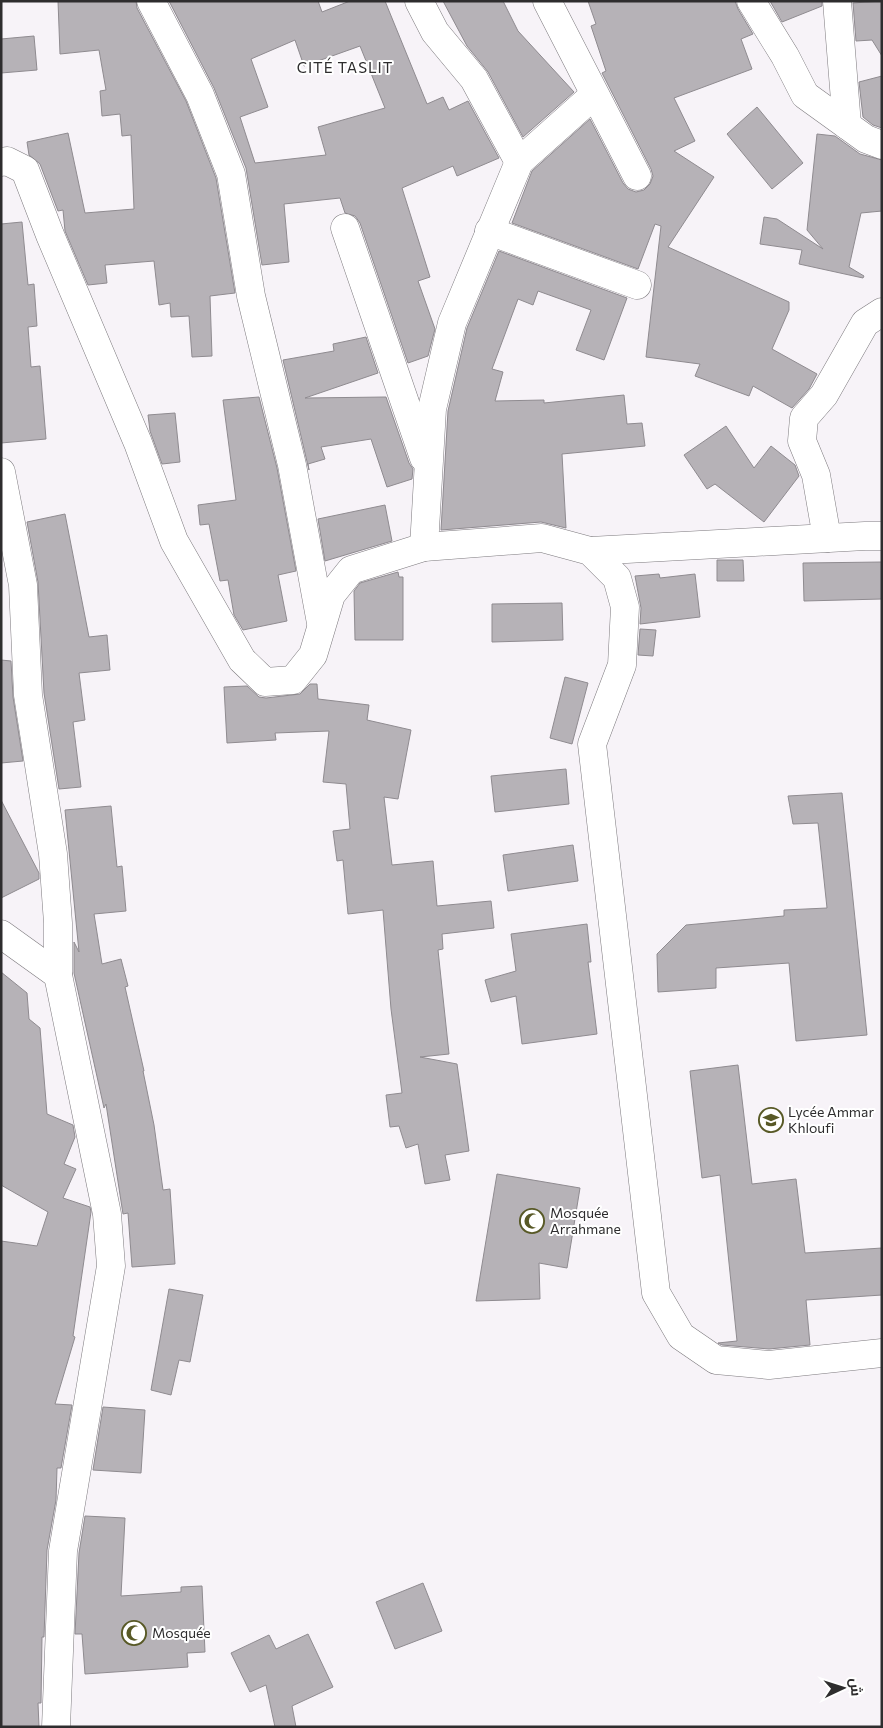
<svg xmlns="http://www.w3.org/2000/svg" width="883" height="1728" font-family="Commissioner,Cairo,sans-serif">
  <rect width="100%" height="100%" fill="#f7f3f8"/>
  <g fill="#b6b2b7" stroke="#8f8b90" fill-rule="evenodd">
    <path d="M58,1H136L137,8L186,101L216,178L235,293L210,296L212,356L192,357L189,316L171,317L170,303L159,305L154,261L105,265L107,283L88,285L65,231L63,210L58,211L40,164L29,155L27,142L68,133L85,213L134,209L131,135L122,136L120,114L102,116L100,91L106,90L99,50L60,54Z"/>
    <path d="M169,1H318L322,12L350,1H385L427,104L443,97L449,110L468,101L499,158L457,176L453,166L402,188L430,277L418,281L435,329L428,356L408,363L360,223L355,216L345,213L340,198L284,204L289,262L262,265L246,168L214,88ZM295,40L304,66L360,46L385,108L318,127L326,155L255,163L240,117L268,107L251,59Z"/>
    <path d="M443,1H503L518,31L574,92L523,137L488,72L467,46Z"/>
    <path d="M588,1H735L738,9L753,34L741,39L752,69L674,98L695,141L674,151L714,177L668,247L789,302V310L772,349L817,374L809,389L792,408L753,386L749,396L695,376L700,364L646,357L661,226L655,224L638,269L512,223L532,171L590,119L623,183L628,189L636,192L644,190L650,184L653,176L651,169L602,73L606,71L591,26L596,24Z"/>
    <path d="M770,1H822V6L782,22Z"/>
    <path d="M882,1V56L872,40L856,41L853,3Z"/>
    <path d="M34,36L37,70L1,73V39Z"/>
    <path d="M882,76V128L873,125L863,117L859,82Z"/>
    <path d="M757,107L803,163L772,189L727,134Z"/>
    <path d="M817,134L835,136L860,154L882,160V211L861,213L849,267L864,276L863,278L799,264L802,250L760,244L764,217L777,219L823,249L807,230Z"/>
    <path d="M22,222L28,285L34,284L37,326L28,327L31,367L40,366L46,439L1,443V224Z"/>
    <path d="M499,251L627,298L604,360L576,350L591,310L538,291L533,305L518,299L492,369L503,372L495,401L544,400V403L624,395L627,424L642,423L645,446L562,454L566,528L541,522L441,530L448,411L467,328Z"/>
    <path d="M366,337L378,373L305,398L386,397L409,463L413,469L412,479L387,487L371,439L321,447L325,459L308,464L309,470L283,360L334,351L333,344Z"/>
    <path d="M259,397L277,468L296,571L278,575L287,621L243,630L234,615L228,580L220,581L209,524L200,525L198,505L236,500L223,400Z"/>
    <path d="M175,413L180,462L162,464L150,431L148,415Z"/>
    <path d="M726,426L754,468L771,446L795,465L799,476L764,522L715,484L707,489L684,455Z"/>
    <path d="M385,505L392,541L325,561L318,519Z"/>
    <path d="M65,514L89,637L107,635L110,670L79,673L85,720L73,722L81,787L59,789L44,693L38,582L27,522Z"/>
    <path d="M717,560H743L744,581H717Z"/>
    <path d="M882,562V599L804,601L803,563Z"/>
    <path d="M398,572L399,577H403V640H355L354,591L360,583Z"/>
    <path d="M659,574L660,578L695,574L700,617L640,624L641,608L635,576Z"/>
    <path d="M562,603L563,640L492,642V604Z"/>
    <path d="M640,629L656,630L653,656L638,655Z"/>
    <path d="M1,660L11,661L13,697L23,761L1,763Z"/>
    <path d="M565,677L588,683L572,744L550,738Z"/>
    <path d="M310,684H317L318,699L369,705L367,720L411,730L398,799L384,797L392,865L433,861L437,906L491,901L494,928L442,934L443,949L438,950L449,1054L420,1057L457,1064L469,1151L445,1155L450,1180L425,1184L418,1144L406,1148L399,1126L390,1127L386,1095L402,1093L391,1009L383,910L348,914L343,860L337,861L333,831L350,829L346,784L323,782L329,731L275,733L276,740L227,743L224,687L247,686L259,697L266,698L300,694Z"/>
    <path d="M566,769L569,804L495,812L491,776Z"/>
    <path d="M842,793L867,1035L796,1041L789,963L716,968V988L658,992L657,954L686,925L784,916V910L827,908L818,823L793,824L788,796Z"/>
    <path d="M1,800L39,873V879L1,898Z"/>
    <path d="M111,806L117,867L122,866L126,911L94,914L102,964L121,959L128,986L125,987L144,1071H143L154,1125L163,1190L170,1189L175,1264L132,1267L128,1213L123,1214L106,1104L104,1108L74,973V942L79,952L65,810Z"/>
    <path d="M573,845L578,881L508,891L503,855Z"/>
    <path d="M587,924L591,962H588L597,1034L522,1044L516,996L491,1002L485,980L516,971L511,934Z"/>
    <path d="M1,972L27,993L29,1019L40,1028L47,1114L73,1125L75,1137L64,1164L76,1169L63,1198L90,1207L91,1212L73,1336L75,1337L55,1404L72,1405L61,1468H57L56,1500L47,1550L44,1637H42L41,1703H38L39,1727H1V1241L37,1246L48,1212L1,1185Z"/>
    <path d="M738,1065L752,1184L796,1179L805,1253L882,1248V1295L806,1300L810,1345L769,1349L722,1345L718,1343L737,1341L720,1175L702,1178L690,1071Z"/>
    <path d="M497,1174L580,1188L567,1268L539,1263L540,1299L476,1301Z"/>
    <path d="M169,1289L203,1295L190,1362L179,1360L171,1395L151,1390Z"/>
    <path d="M103,1407L145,1410L141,1473L93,1470Z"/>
    <path d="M85,1516L125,1518L121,1596L181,1592V1587L202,1586L205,1652L187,1653L188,1667L85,1674L82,1634H75L79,1553Z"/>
    <path d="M423,1583L442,1631L395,1649L376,1602Z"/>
    <path d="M308,1634L333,1687L292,1706L296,1727H275L266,1685L250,1692L231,1653L269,1635L276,1649Z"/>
  </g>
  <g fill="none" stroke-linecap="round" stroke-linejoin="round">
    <defs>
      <g id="street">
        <path d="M151,1L200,95L231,174L251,296L292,465L321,623"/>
        <path d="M419,1L435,32L474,79L519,162"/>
        <path d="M547,1L637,176"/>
        <path d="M751,1L785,56L805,95L866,139L882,145"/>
        <path d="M837,1L847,125"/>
        <path d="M1,162L7,161L25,170L50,235L138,443L174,541L242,660L265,682L293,680L313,655L331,595L351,570L424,547L542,538L590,551L617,578L625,607L622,665L592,744L656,1293L681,1336L716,1360L769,1365L882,1353"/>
        <path d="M345,228L424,458"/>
        <path d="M489,231L637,285"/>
        <path d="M1,472L23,585L28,695L53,854L58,923V975L107,1214L111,1266L63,1551L56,1727"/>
        <path d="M827,538L816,475L802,441L804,418L824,395L865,323L882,312"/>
        <path d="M424,547L432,409L452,323L519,162L594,95"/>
        <path d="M590,551L865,536H882"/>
        <path d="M1,934L58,975"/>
      </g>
    </defs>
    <use href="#street" stroke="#7d7a7e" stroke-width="29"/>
    <use href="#street" stroke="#fff" stroke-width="28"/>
  </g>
  <defs>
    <symbol id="school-ring" viewBox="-11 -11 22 22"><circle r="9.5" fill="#fff" stroke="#585926" stroke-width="1.5"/><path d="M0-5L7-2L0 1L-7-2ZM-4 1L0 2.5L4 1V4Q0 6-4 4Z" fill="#585926"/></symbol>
    <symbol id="mosque-ring" viewBox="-11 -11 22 22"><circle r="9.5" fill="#fff" stroke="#585926" stroke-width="1.5"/><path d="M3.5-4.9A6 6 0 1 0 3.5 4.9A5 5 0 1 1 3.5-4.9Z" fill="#585926"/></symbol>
  </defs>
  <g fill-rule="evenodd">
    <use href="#school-ring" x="757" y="1106" width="28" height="28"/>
    <use href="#mosque-ring" x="518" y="1207" width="28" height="28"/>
    <use href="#mosque-ring" x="120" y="1619" width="28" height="28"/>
  </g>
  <g text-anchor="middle" stroke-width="4" stroke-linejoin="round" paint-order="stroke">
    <g font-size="14" fill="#2e2d2e" stroke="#fff" text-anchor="start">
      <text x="788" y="1117">Lycée Ammar<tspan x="788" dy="16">Khloufi</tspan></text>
      <text x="550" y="1218">Mosquée<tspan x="550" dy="16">Arrahmane</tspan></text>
      <text x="152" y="1638">Mosquée</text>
    </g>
    <g font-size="15" letter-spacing="1" fill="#2e2d2e" stroke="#fff">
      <text x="345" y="73">CITÉ TASLIT</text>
    </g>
  </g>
  <rect width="883" height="1728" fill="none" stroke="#2e2d2e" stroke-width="5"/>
  <g transform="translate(843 1688) rotate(86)" stroke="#ffffff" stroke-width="4" paint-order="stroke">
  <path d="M0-4L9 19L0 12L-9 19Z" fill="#2e2d2e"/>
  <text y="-8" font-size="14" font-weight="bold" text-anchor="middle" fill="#2e2d2e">ش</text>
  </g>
</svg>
